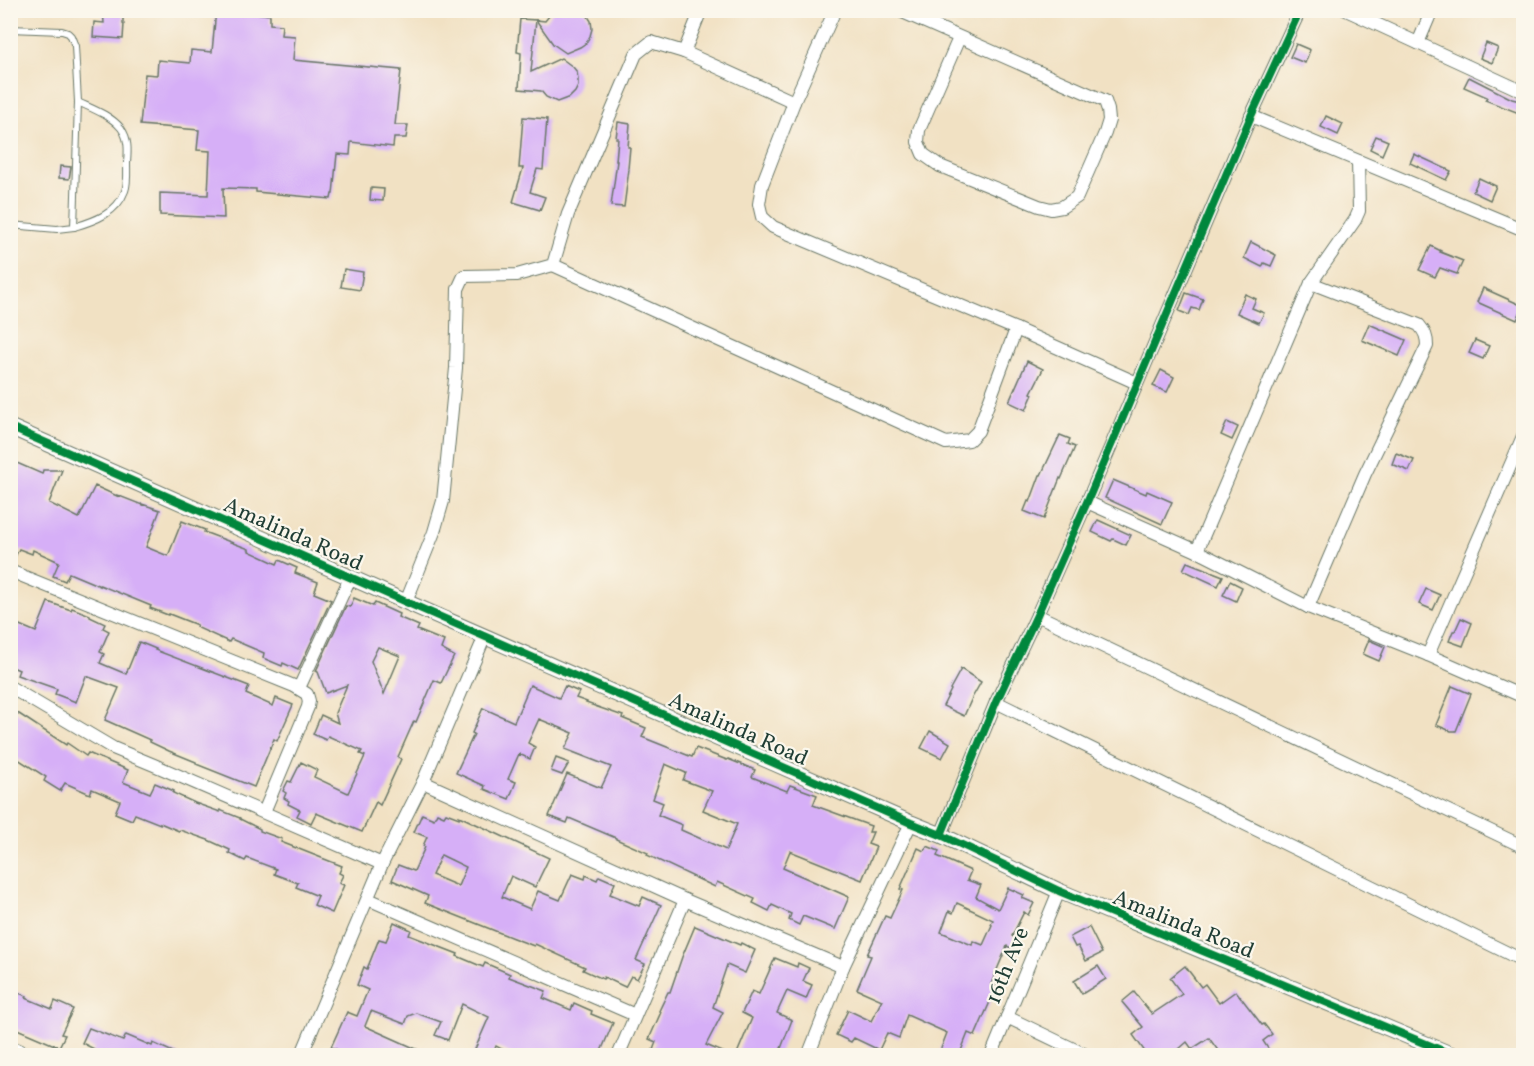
<svg xmlns="http://www.w3.org/2000/svg" width="1534" height="1066" font-family="Vollkorn,serif">
  <rect width="100%" height="100%" fill="#fbf7ec"/>
  <filter id="ink" filterUnits="userSpaceOnUse"><feTurbulence type="fractalNoise" baseFrequency=".0167" numOctaves="2"/><feDisplacementMap in="SourceGraphic" scale="12" xChannelSelector="R" yChannelSelector="G"/><feConvolveMatrix kernelMatrix="1 2 1 2 8 2 1 2 1" color-interpolation-filters="sRGB"/></filter>
  <filter id="wash" filterUnits="userSpaceOnUse"><feTurbulence type="fractalNoise" baseFrequency=".008" numOctaves="4" result="noise"/><feDisplacementMap in="SourceGraphic" scale="24" xChannelSelector="R" yChannelSelector="G"/><feGaussianBlur stdDeviation="1.35" result="paint"/><feColorMatrix in="noise" values="0 0 0 0 0 0 0 0 0 0 0 0 0 0 0 0 0 1.4 0 .05"/><feComposite in="paint" operator="in"/></filter>
  <g filter="url(#wash)">
    <rect width="100%" height="100%" fill="#f1e1c3"/>
    <g id="blocks">
      <g fill="#d6aff7" fill-rule="evenodd">
        <path d="M103,10H123V24H124L123,39L93,37L94,22L104,23Z"/>
        <path d="M216,10H248V12L270,15V24L282,25L281,35L295,36L293,60L401,70L395,125H408L406,138H394L393,147L351,142L350,155L337,154L333,194H332L331,199L256,192V189L223,188L224,218L160,215V193L208,195L210,151L197,150L199,130L140,125L145,74L157,75L158,60L190,63L191,50L212,52Z"/>
        <path d="M554,10H584L591,21L592,29L590,36L586,43L580,47L566,53L553,44L536,20L545,21Z"/>
        <path d="M520,19L536,20L531,72L561,58L573,67L577,72L578,79V86L575,92L570,97L557,102L546,97L541,91L519,89L521,53L517,52Z"/>
        <path d="M1486,43L1498,48L1492,63L1480,58Z"/>
        <path d="M1296,44L1310,50L1305,63L1290,57Z"/>
        <path d="M1469,77L1512,99L1524,102V115L1485,100L1487,97L1464,87Z"/>
        <path d="M1326,116L1343,124L1338,135L1321,127Z"/>
        <path d="M523,117L547,119L543,170L537,169L530,192L545,197L540,210L513,202L523,168H519Z"/>
        <path d="M618,122L630,124L628,147H630L628,169H629L624,207L611,206L617,161H616L618,138H616Z"/>
        <path d="M1376,136L1388,141L1382,155L1370,149Z"/>
        <path d="M1414,154L1451,171L1446,180L1410,163Z"/>
        <path d="M60,166L71,167L69,179L59,178Z"/>
        <path d="M1479,178L1496,186L1490,200L1473,192Z"/>
        <path d="M371,188L384,189L383,201L370,200Z"/>
        <path d="M1251,242L1276,255L1271,266L1264,263L1262,267L1244,258Z"/>
        <path d="M1431,246L1441,251L1440,252L1463,261L1457,274L1440,268L1435,277L1419,270Z"/>
        <path d="M344,269L363,272L360,290L341,287Z"/>
        <path d="M1483,288L1523,306L1517,320L1477,302Z"/>
        <path d="M1186,293L1203,299L1199,310L1192,308L1189,315L1179,311Z"/>
        <path d="M1245,294L1256,299L1252,308L1264,313L1259,323L1237,313Z"/>
        <path d="M1369,324L1406,340L1399,356L1362,340Z"/>
        <path d="M1475,340L1489,346L1483,359L1469,353Z"/>
        <path d="M1027,361L1043,369L1031,393L1033,394L1026,410L1009,402Z"/>
        <path d="M1161,370L1174,377L1167,392L1153,386Z"/>
        <path d="M1227,422L1238,427L1232,440L1221,435Z"/>
        <path d="M1060,435L1070,439L1068,444L1075,447L1061,479L1060,478L1044,519L1024,511L1028,501L1030,502L1040,475H1041Z"/>
        <path d="M1396,453L1414,460L1409,471L1392,464Z"/>
        <path d="M10,460L42,474L43,470H62L49,503L79,518L95,486L117,496V495L142,505V504L160,510L146,547L168,556L182,521L205,530L204,532L249,549V551L277,564L279,560L297,568L295,573L318,582L314,593L331,600L298,670L283,663L282,666L263,658L264,653L231,639L229,642L196,627L197,625L169,614L168,615L150,608L151,606L100,585V586L69,573L65,581L53,576L59,562L33,550L32,554L19,549L12,563H10Z"/>
        <path d="M1113,480L1146,494L1147,491L1172,502L1162,524L1105,498Z"/>
        <path d="M1098,520L1131,535L1126,545L1113,539L1111,541L1092,532Z"/>
        <path d="M1187,562L1223,576L1218,586L1183,570Z"/>
        <path d="M1230,581L1242,587L1236,601L1223,595Z"/>
        <path d="M1426,589L1440,595L1433,610L1419,604Z"/>
        <path d="M354,598L373,606L375,603L399,614L398,617L419,626L417,630L444,641L441,649L454,656L441,683L434,680L416,722L414,721L398,757L401,759L380,805L376,802L362,832L316,813L311,823L297,816L300,810L288,804L289,801L284,798L286,793L283,791L288,781L291,782L301,762L317,770L314,777L348,793L365,756L360,754L362,751L328,736L326,740L313,734L321,715L338,723L335,713L347,685L326,693L318,672L316,671L346,606L350,607ZM378,647L400,656L384,694L371,661Z"/>
        <path d="M48,602L71,610L72,608L90,615V617L105,624L103,628L109,631L100,652L104,654L100,663L126,674L139,642L156,649L155,650L249,686L246,694L273,706L276,698L293,705L277,741L274,739L254,787L196,764V762L169,751L150,742V740L105,720L119,688L86,676L76,702L55,694L57,689L17,675L19,670L10,666V621L36,632Z"/>
        <path d="M1461,618L1472,623L1463,646L1449,641L1453,631H1455Z"/>
        <path d="M1369,640L1385,647L1379,661L1363,654Z"/>
        <path d="M961,669L981,682L972,698L964,716L943,706L951,690L950,689Z"/>
        <path d="M530,685L559,698L565,686L579,692L576,698L587,702L586,703L623,716L622,718L646,728L642,737L692,757L696,748L727,760L728,759L755,770L752,777L787,791L790,785L817,795L813,805L871,826L869,832H873L868,844L876,847L862,880L790,851L783,868L849,897L835,929L803,916L799,925L789,920L791,914L772,905L769,911L753,903L755,899L717,882L715,887L647,855L648,853L616,839V838L569,818L567,823L549,816L567,774L601,788L611,767L565,749L573,733L539,719L528,743L535,747L530,759L519,754L508,779L516,782L509,799L484,789L485,786L456,773L474,734L472,733L483,708L514,722ZM665,764L686,773L683,780L712,791L703,810L737,824L726,850L681,830L682,825L658,815L663,803L653,799Z"/>
        <path d="M1452,686L1471,694L1456,731H1451L1436,725Z"/>
        <path d="M10,708L66,745L67,743L86,756L88,753L128,770L123,782L150,793L155,783L174,791L173,793L195,803L220,812V810L240,818V819L260,829V831L282,839L281,842L342,866L339,873L343,875L339,883L344,885L332,913L314,905L318,896L296,887L298,883L274,874L276,869L247,858L245,861L229,853L230,850L208,840L180,830L179,831L160,823V824L135,814L132,820L115,813L120,801L92,789L90,794L65,783L60,791L44,781L46,777L18,759L10,771Z"/>
        <path d="M930,731L950,743L942,758L921,748Z"/>
        <path d="M556,758L569,763L562,775L551,771Z"/>
        <path d="M437,813L444,816L446,813L459,818V816L549,858L535,887L511,876L502,897L530,909L538,891L560,900L572,874L585,879L586,875L597,880L599,876L615,883L610,894L639,906L643,897L661,905L636,960L645,964L637,979L631,976L625,987L604,977L603,979L583,970L585,967L535,944L534,946L513,938L425,903L428,896L392,880L398,865L414,871L425,847L423,846L427,837L414,832L422,814L434,819ZM441,855L466,867L458,886L432,875Z"/>
        <path d="M927,846L939,851L937,856L971,871L967,880L981,885L976,897L998,909L1008,888L1024,895L1022,898L1034,903L1028,915L1024,912L1012,936L1018,939L1013,949L1007,946L991,984L997,986L975,1036L968,1033L959,1056H938L947,1033L907,1015L899,1038L887,1033L879,1050L854,1038L851,1042L836,1035L848,1010L871,1021L882,1000L857,989L871,956L867,955L885,916L890,918L903,890L900,889L918,848L924,851ZM957,903L993,920L991,924L992,925L983,945L973,941L972,945L941,932L949,911L953,913Z"/>
        <path d="M394,922L411,930L409,935L458,954L457,956L483,967L485,963L510,974L509,977L546,991L543,998L571,1010L574,1003L592,1011L591,1014L613,1023L599,1056H515L496,1046L492,1056H472L489,1017L462,1004L448,1040L435,1035L441,1022L416,1013L408,1016L405,1024L371,1011L365,1026L432,1056H336L338,1050L331,1047L347,1012L357,1016L368,990L357,985L364,967L367,969L379,939L386,941Z"/>
        <path d="M695,926L740,945L741,943L755,950L745,973L727,965L713,1007L723,1012L706,1045L732,1056H667L653,1050L656,1042L649,1039L661,1012L659,1011L668,992H670L682,957Z"/>
        <path d="M1089,927L1102,953L1086,961L1078,946L1075,947L1070,937Z"/>
        <path d="M775,958L797,967L798,963L809,968L803,981L812,985L806,999L787,991L777,1013L792,1020L778,1056H736L752,1018L742,1013L752,991L759,994Z"/>
        <path d="M1098,966L1106,979L1082,994L1074,981Z"/>
        <path d="M1185,966L1201,987L1205,984L1219,1003L1236,991L1262,1025L1264,1024L1272,1034L1263,1041L1273,1056H1222L1209,1038L1192,1049L1187,1042L1171,1056H1148L1133,1035L1143,1027L1122,1002L1134,992L1152,1014L1182,994L1170,978Z"/>
        <path d="M10,990L27,996L26,998L52,1009L55,1001L73,1009L61,1034L65,1035L59,1047L10,1026Z"/>
        <path d="M89,1028L123,1041L126,1035L152,1046L153,1043L182,1056H92L94,1049L82,1043Z"/>
      </g>
    </g>
  </g>
  <g filter="url(#ink)">
    <use href="#blocks" fill-opacity="0" stroke="#687666" stroke-width="1.5"/>
    <g fill="none" stroke-linecap="round" stroke-linejoin="round">
      <defs>
        <g id="service">
          <path d="M10,29L62,31L68,33L71,36L75,46L78,102L74,227L57,229L10,225"/>
          <path d="M74,227C95,221 117,213 125,191C128,183 127,172 127,163C128,151 129,139 121,128C110,115 93,109 78,102"/>
        </g>
        <g id="minor">
          <path d="M835,10L794,102L762,185L759,204L762,217L773,227L1016,329L1137,383"/>
          <path d="M898,10L1105,101L1108,110L1109,120L1105,133L1077,197L1062,207L1051,209L1039,206L940,166L923,154L918,142L919,130L959,38"/>
          <path d="M1346,10L1524,92"/>
          <path d="M1418,43L1432,10"/>
          <path d="M684,52L701,10"/>
          <path d="M1251,116L1524,230"/>
          <path d="M553,265L946,443L969,440L978,431L1016,329"/>
          <path d="M1087,502L1197,551L1308,607L1428,655L1524,697"/>
          <path d="M1197,551L1311,283L1355,220L1359,211L1358,161"/>
          <path d="M10,571L294,686L307,694L309,701L308,707L264,812"/>
          <path d="M406,602L434,532L443,501L456,368L458,289L464,276L517,275L553,265L568,214L636,54L651,42L684,52L794,102"/>
          <path d="M1308,607L1365,474L1427,346C1427,337 1425,332 1419,325L1311,283"/>
          <path d="M1037,615L1524,847"/>
          <path d="M1428,655L1524,434"/>
          <path d="M10,687L113,748L154,765L382,864"/>
          <path d="M299,688L350,578"/>
          <path d="M996,702L1524,961"/>
          <path d="M423,782L685,900"/>
          <path d="M941,835L996,702L1037,615L1087,502L1251,116L1300,10"/>
          <path d="M368,899L635,1015"/>
          <path d="M1007,1017L1088,1056"/>
          <path d="M10,1046L32,1056"/>
          <path d="M301,1056L382,864L423,782L485,636"/>
          <path d="M618,1056L685,900L843,967"/>
          <path d="M808,1056L843,967L911,823"/>
          <path d="M991,1056L1059,891"/>
        </g>
        <path id="tertiary" d="M10,427L406,602L911,823L941,835L1059,891L1455,1056"/>
      </defs>
      <use href="#service" stroke="#687666" stroke-width="8"/>
      <use href="#minor" stroke="#687666" stroke-width="14"/>
      <use href="#tertiary" stroke="#687666" stroke-width="17"/>
      <use href="#service" stroke="#fff" stroke-width="6"/>
      <use href="#minor" stroke="#fff" stroke-width="12"/>
      <use href="#tertiary" stroke="#fff" stroke-width="15"/>
      <defs>
        <g id="cycleway">
          <path d="M10,427L406,602L911,823L941,835L1059,891L1455,1056"/>
          <path d="M941,835L996,702L1037,615L1087,502L1251,116L1300,10"/>
        </g>
      </defs>
      <use href="#cycleway" stroke="#fbf7ec" stroke-width="11"/>
      <use href="#cycleway" stroke="#00873e" stroke-width="8"/>
    </g>
  </g>
  <g text-anchor="middle" stroke-width="4.5" stroke-linejoin="round" paint-order="stroke">
    <g font-size="22" fill="#1f3d34" stroke="#fbf7ec">
      <text transform="translate(294 533) rotate(24)" y="8">Amalinda Road</text>
      <text transform="translate(739 728) rotate(24)" y="8">Amalinda Road</text>
      <text transform="translate(1184 923) rotate(22)" y="8">Amalinda Road</text>
      <text transform="translate(1006 965) rotate(-68)" y="8">16th Ave</text>
    </g>
  </g>
  <rect width="1534" height="1066" fill="none" stroke="#fbf7ec" stroke-width="36"/>
</svg>
